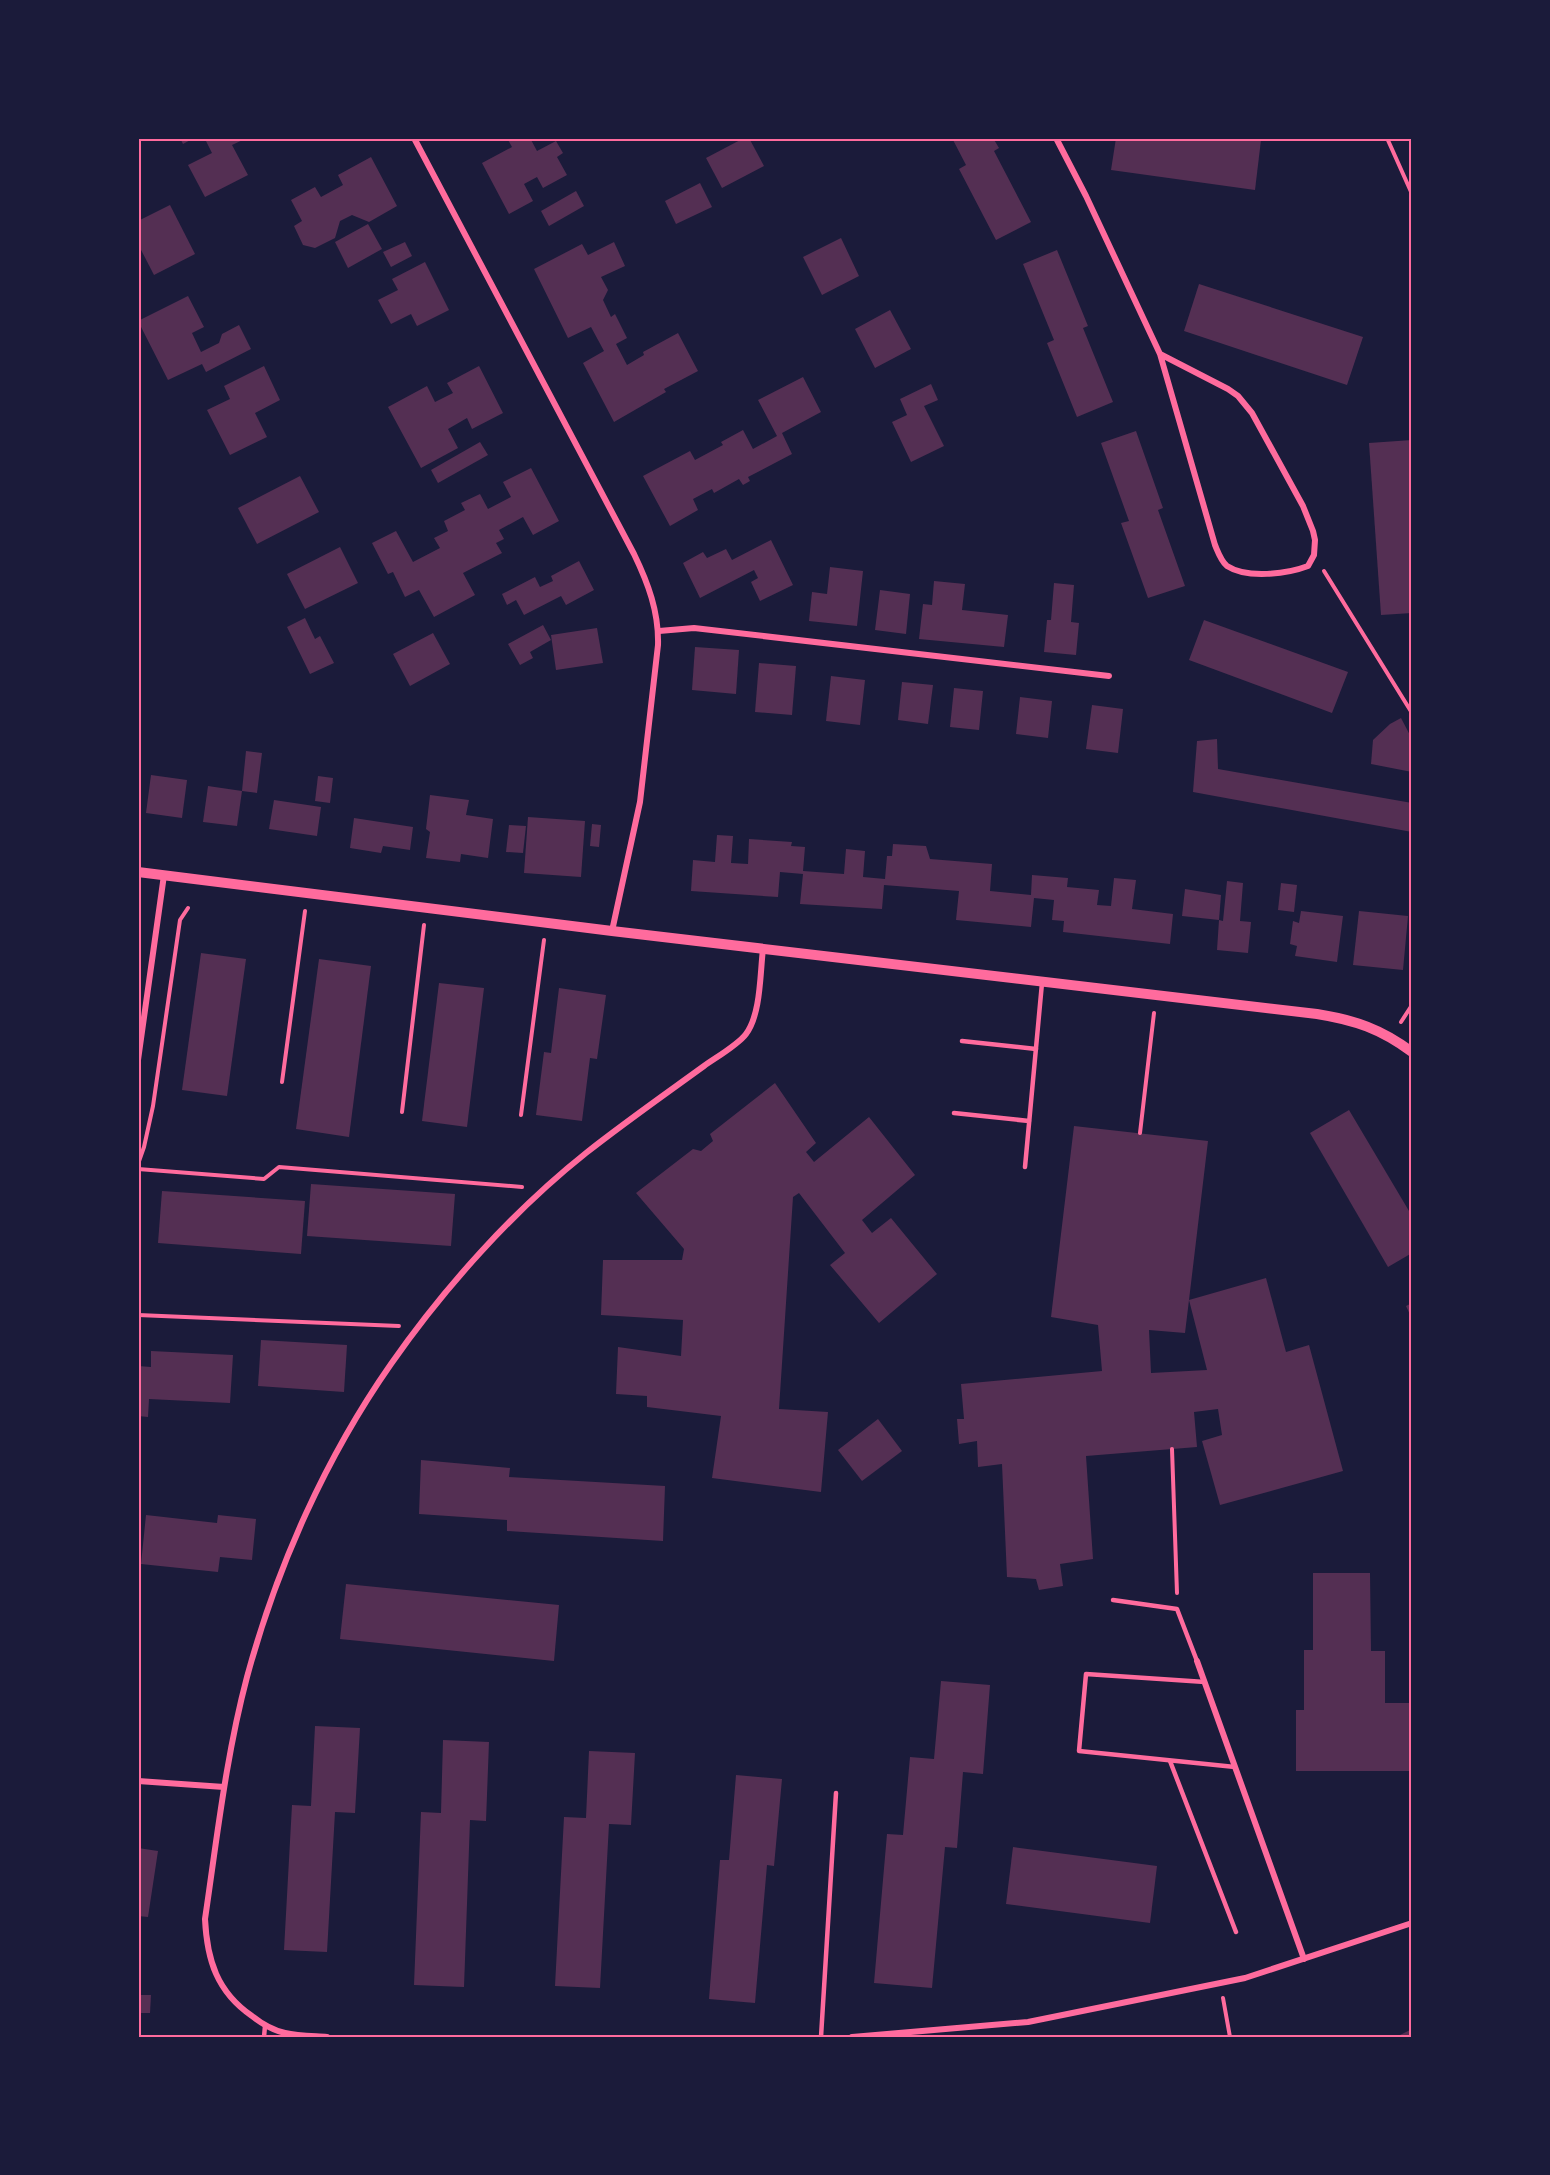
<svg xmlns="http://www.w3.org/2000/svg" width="1550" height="2175" font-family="Figtree,sans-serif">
  <rect width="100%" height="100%" fill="#1b1b3a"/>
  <g fill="#542f53" fill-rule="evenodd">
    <path d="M180,138H194L183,144Z"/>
    <path d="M212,138H247L232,145L248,175L205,197L188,165L212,153L206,141Z"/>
    <path d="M507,138H530L537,151L556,141L563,153L557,157L567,175L543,188L537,177L524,184L533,201L509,214L482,163L512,147Z"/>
    <path d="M744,138H749L764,166L722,188L706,158Z"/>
    <path d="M952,138H993L999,148L994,151L1031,222L996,240L959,169L966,165Z"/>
    <path d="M1116,138H1244L1261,140L1255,190L1111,170Z"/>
    <path d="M371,157L397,206L369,222L352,215L340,221L335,238L315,248L303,245L294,226L302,221L291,200L315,187L321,197L343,185L338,175Z"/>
    <path d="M700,183L712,207L676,224L665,201Z"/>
    <path d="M576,191L584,206L549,226L541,211Z"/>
    <path d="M170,205L195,254L154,275L138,244V221Z"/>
    <path d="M368,224L382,249L348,268L335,242Z"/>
    <path d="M841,238L859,276L822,295L803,257Z"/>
    <path d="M405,242L412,256L391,267L383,252Z"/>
    <path d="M614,242L625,266L601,277L608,290L603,300L611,317L615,314L627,338L616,344L627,365L644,355L643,352L678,333L698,371L664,389L666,392L614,422L583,363L604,351L591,327L568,338L534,269L582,244L588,255Z"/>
    <path d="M1057,250L1088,326L1083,328L1113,402L1077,417L1047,343L1054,340L1023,264Z"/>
    <path d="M425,262L449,310L417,326L411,314L391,324L378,300L398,290L392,279Z"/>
    <path d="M1199,284L1363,337L1347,385L1184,331Z"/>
    <path d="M188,296L204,327L192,333L201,352L219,343L222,334L239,325L251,349L206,372L202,364L168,380L138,321Z"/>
    <path d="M890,310L911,349L875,368L855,329Z"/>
    <path d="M264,366L280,400L255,413L267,437L230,455L207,410L230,399L224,386Z"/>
    <path d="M479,366L503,413L472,429L467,418L448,429L458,448L421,468L388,407L427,386L435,402L453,393L447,383Z"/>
    <path d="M803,377L821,412L782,433L792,454L748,477L750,481L743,485L739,479L714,493L712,489L693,499L698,510L670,526L643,476L690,451L695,460L723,445L721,442L743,430L753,449L777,436L758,400Z"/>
    <path d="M931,384L938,400L924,406L944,446L911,462L892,422L907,415L900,399Z"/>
    <path d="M1136,431L1163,508L1158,510L1185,586L1148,598L1121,523L1129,521L1101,443Z"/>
    <path d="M1412,440V613L1381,615L1369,443Z"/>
    <path d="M480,442L488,455L438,483L431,470Z"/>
    <path d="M531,468L559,521L533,535L523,517L499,530L504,539L496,543L502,553L463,573L475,595L434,617L419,590L405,597L393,572L388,574L372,543L396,531L413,562L440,548L434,538L448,531L444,521L465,510L461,503L480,494L488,509L511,497L503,482Z"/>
    <path d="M300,476L319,512L257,544L238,508Z"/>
    <path d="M771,540L793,585L760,601L751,582L758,578L754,570L700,598L683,563L703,552L707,558L726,549L732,560Z"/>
    <path d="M340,547L358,583L305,609L287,574Z"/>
    <path d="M579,561L594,590L566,605L561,596L524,615L516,600L507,605L502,594L535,577L540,587L553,581L551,576Z"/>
    <path d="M830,567L863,571L857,626L809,621L812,592L827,594Z"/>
    <path d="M934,581L965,584L962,610L1008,615L1004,647L919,639L923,604L932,605Z"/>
    <path d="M1054,583L1074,585L1071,622L1079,623L1076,655L1044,652L1047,620H1051Z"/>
    <path d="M880,590L910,594L906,634L875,630Z"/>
    <path d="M305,618L315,639L320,636L334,663L310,674L287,627Z"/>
    <path d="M1204,620L1348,672L1332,713L1189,660Z"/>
    <path d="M543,625L551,640L530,652L533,658L520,665L508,644Z"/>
    <path d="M597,628L603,663L556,670L551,635Z"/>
    <path d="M433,633L450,664L410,686L393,654Z"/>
    <path d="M695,647L739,650L736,694L692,690Z"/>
    <path d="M759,663L796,666L792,715L755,712Z"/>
    <path d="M831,676L865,680L860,725L826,721Z"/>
    <path d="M902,682L933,685L928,724L898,720Z"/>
    <path d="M954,688L983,691L979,730L950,727Z"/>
    <path d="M1020,697L1052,701L1048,738L1016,734Z"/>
    <path d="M1092,705L1123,709L1118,753L1086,749Z"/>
    <path d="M1401,718L1412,739V772L1371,764L1373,740L1390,724Z"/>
    <path d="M1217,739L1218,769L1412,803V832L1193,792L1197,741Z"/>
    <path d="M246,751L262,753L257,793L242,791Z"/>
    <path d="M151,775L187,780L182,818L146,813Z"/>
    <path d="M318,776L333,778L330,803L315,801Z"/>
    <path d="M208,786L242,791L237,826L203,822Z"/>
    <path d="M430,795L469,800L466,815L493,819L488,858L461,854L460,862L426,858L430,832L426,829Z"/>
    <path d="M274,800L321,807L317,836L269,829Z"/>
    <path d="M528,817L585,821L581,877L524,873Z"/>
    <path d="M354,818L413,827L410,850L383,846L381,853L350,848Z"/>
    <path d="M592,824L601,825L599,847L590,846Z"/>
    <path d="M509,825L526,826L523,853L506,852Z"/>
    <path d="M717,835L733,836L731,863L748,864L749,839L792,842L791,846L805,847L803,871L844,874L846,849L865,851L863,877L885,879L887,856H892L893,844L926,846L930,859L992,864L990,891L1031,895L1032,875L1068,878L1067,887L1099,890L1097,905L1111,906L1114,878L1136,880L1132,909L1173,914L1170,944L1063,932L1064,921L1052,920L1054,900L1034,898L1031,927L956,920L959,891L884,885L882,909L800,904L803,874L780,872L778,897L691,891L693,860L715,862Z"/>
    <path d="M1227,881L1243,883L1240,921L1251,922L1248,953L1217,950L1219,920L1223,921Z"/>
    <path d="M1281,883L1297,885L1294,912L1278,910Z"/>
    <path d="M1185,889L1221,895L1219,920L1182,916Z"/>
    <path d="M1301,911L1343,916L1337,962L1295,956L1297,946L1290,944L1293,921L1299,923Z"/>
    <path d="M1359,911L1408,916L1403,970L1353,965Z"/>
    <path d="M201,953L246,959L227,1096L182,1090Z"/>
    <path d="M319,959L371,966L349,1137L296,1129Z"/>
    <path d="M439,983L484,988L467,1127L422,1121Z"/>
    <path d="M559,988L606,995L597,1059L590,1058L582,1121L536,1115L544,1052L551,1053Z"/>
    <path d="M775,1083L816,1143L806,1152L814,1162L869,1117L915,1175L862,1220L872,1233L891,1218L937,1274L879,1323L830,1265L845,1253L799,1193L793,1197L779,1409L828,1412L821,1492L712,1478L721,1416L647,1407V1396L616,1394L618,1347L681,1356L683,1320L601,1315L603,1260H682L684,1249L636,1193L693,1149L701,1151L713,1141L710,1134Z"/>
    <path d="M1349,1110L1412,1216V1253L1388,1267L1310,1133Z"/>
    <path d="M1074,1126L1208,1141L1189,1300L1266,1278L1286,1352L1309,1345L1343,1471L1220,1505L1202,1441L1222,1435L1218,1409L1194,1412L1197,1447L1086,1456L1093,1559L1060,1564L1063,1586L1039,1590L1036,1579L1007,1577L1002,1464L978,1467L977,1441L959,1444L957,1419H964L961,1384L1102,1371L1098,1325L1051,1317ZM1189,1300L1207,1370L1151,1373L1149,1330L1185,1333Z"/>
    <path d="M311,1184L455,1194L451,1246L307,1236Z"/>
    <path d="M162,1191L305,1201L301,1254L158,1243Z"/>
    <path d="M1412,1303V1319L1406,1306Z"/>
    <path d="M261,1340L347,1345L344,1392L258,1386Z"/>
    <path d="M151,1351L233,1355L230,1403L149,1399L148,1417L138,1416V1366L151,1367Z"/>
    <path d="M878,1419L902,1451L862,1481L838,1450Z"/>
    <path d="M421,1460L510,1468L509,1477L665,1486L663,1541L507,1531V1520L419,1514Z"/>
    <path d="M146,1515L217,1523L218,1515L256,1519L252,1560L220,1557L218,1572L141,1564Z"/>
    <path d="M1313,1573H1370L1371,1651H1385V1703H1412V1771H1296V1710H1304V1650H1313Z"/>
    <path d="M346,1584L559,1605L554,1661L340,1639Z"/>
    <path d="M941,1681L990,1685L983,1774L963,1772L957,1848L945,1847L932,1988L874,1983L887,1834L903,1835L910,1757L934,1759Z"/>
    <path d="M315,1726L360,1728L355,1813L335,1812L327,1952L284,1950L292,1805L311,1806Z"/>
    <path d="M443,1740L489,1742L486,1821L470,1820L464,1987L414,1985L421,1812L441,1813Z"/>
    <path d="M589,1751L635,1753L631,1825L609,1824L600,1988L555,1986L564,1817L586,1818Z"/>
    <path d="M736,1775L782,1779L774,1866L767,1865L755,2003L709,1999L720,1860H729Z"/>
    <path d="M1013,1847L1157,1866L1150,1923L1006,1904Z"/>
    <path d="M138,1848L158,1851L148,1917L138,1916Z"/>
    <path d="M138,1995H151L150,2013H138Z"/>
    <path d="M1412,2029V2037H1396Z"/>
  </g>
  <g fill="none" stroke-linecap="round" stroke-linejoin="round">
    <g stroke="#ff6b9d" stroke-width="4">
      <path d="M1387,138L1412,194"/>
      <path d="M1324,571L1412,713"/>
      <path d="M1401,1022L1412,1005"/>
      <path d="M282,1082L305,911"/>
      <path d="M402,1112L424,925"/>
      <path d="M521,1115L544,940"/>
      <path d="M1140,1133L1154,1013"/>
      <path d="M138,1164L144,1147L153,1106L180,920L188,908"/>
      <path d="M138,1169L264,1179L279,1167L522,1187"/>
      <path d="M138,1315L399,1326"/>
      <path d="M1172,1449L1177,1593"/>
      <path d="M1223,1998L1230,2037"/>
    </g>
    <g stroke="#ff6b9d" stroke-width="4.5">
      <path d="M962,1041L1036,1049"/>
      <path d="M954,1113L1029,1121"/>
      <path d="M1025,1167L1042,983"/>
      <path d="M1113,1600L1177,1609L1197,1661"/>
      <path d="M1205,1682L1086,1674L1079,1751L1235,1767"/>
      <path d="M1170,1761L1236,1932"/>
      <path d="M264,2037L265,2026"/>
      <path d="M821,2037L836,1793"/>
    </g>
    <g stroke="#ff6b9d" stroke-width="6">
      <path d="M414,138L634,554C648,583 659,612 658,645L640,802L612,931"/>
      <path d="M1056,138L1086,196L1160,354L1215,545C1218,552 1221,561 1227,566C1247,579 1287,574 1308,566L1314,555L1315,540L1313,531L1303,506L1252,413L1238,396L1228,389L1160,354"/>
      <path d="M659,631L694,628L1109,676"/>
      <path d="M138,1060L164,875"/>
      <path d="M1197,1661L1304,1959"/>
      <path d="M138,1781L224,1787"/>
      <path d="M327,2037C313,2036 298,2036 285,2033C272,2030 262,2024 252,2016C217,1992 207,1960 205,1919C217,1838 226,1756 247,1677C277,1566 326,1457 391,1364C444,1288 513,1211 586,1153C624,1123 664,1095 704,1066C715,1058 738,1045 746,1034C761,1014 760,973 763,949"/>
      <path d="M852,2037L1028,2022L1245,1978L1412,1923"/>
    </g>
    <path stroke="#ff6b9d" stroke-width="10" d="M138,872L612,931L1317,1014C1355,1020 1381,1029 1412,1052"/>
  </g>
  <rect width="1550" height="2175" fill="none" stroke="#1b1b3a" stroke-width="279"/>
  <rect x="140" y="140" width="1270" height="1896" fill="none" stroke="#ff6b9d" stroke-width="2"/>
</svg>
